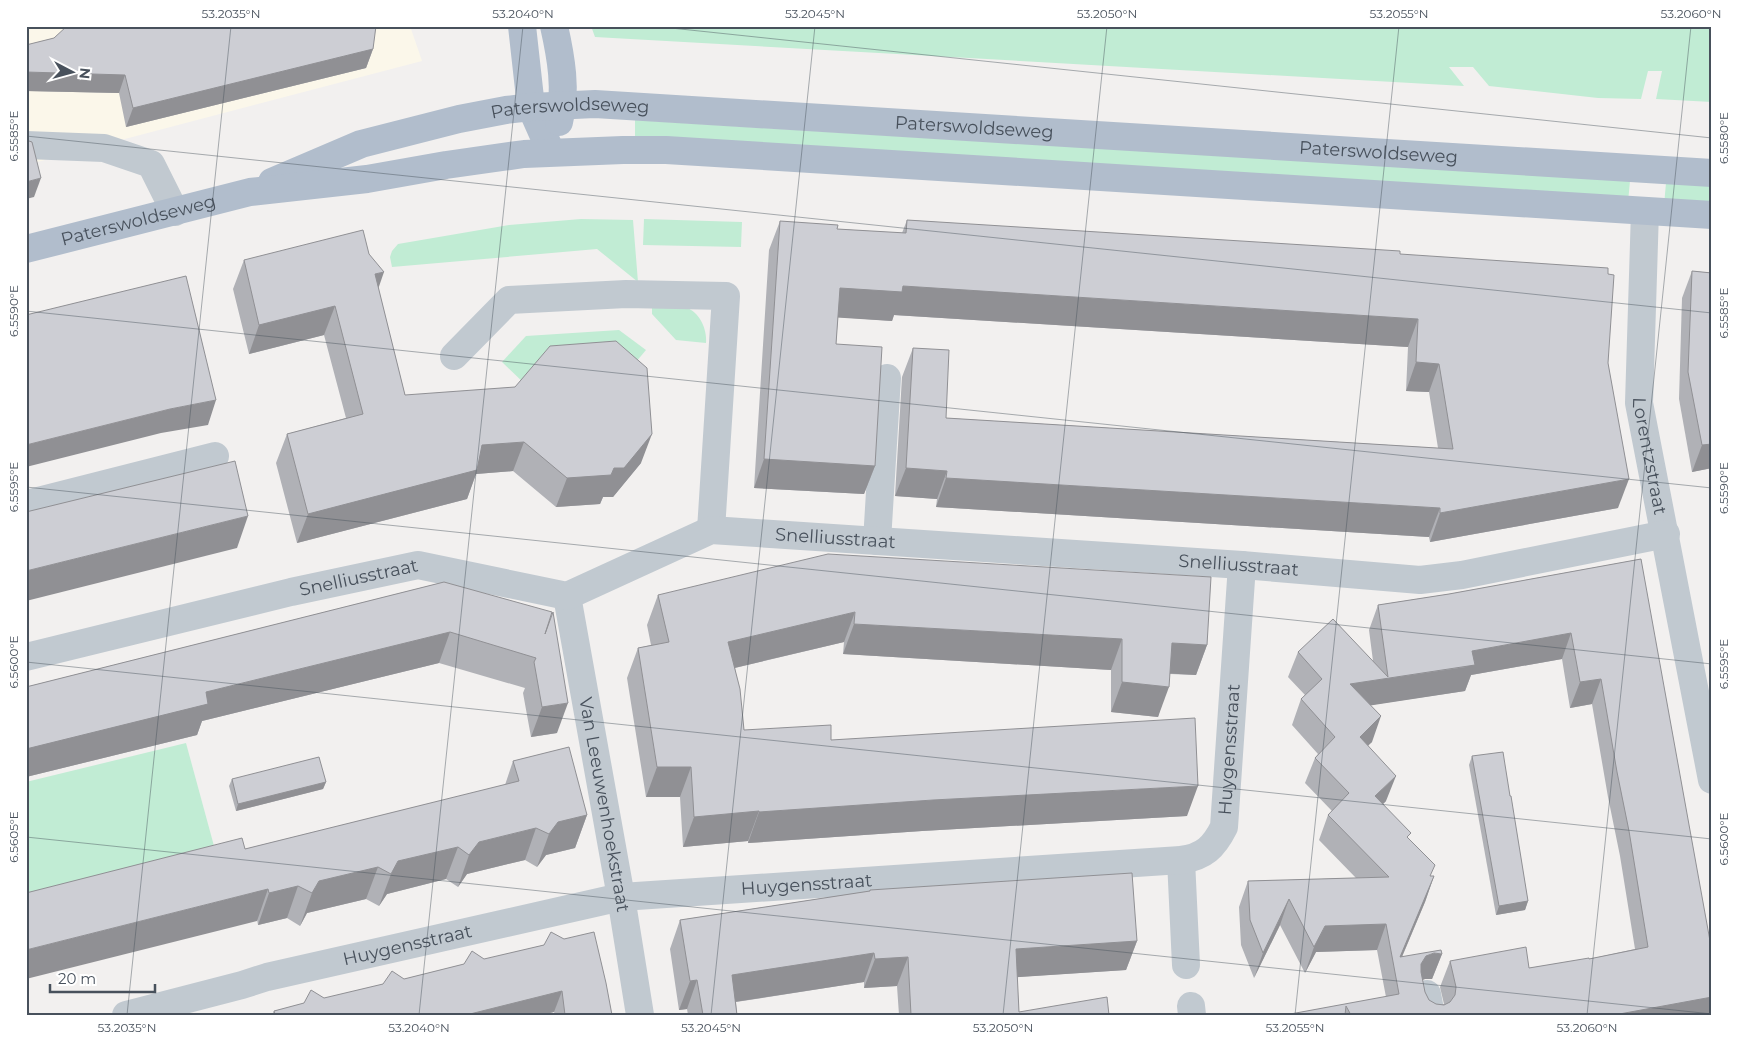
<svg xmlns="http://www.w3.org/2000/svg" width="1738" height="1041" font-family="Montserrat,sans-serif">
  <rect width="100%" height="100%" fill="#f2f0ef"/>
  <path fill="#fbf7ea" d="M26,26H410L422,61L26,165Z"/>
  <g fill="#c1ecd4">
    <path d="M591,26H1712V102L1656,99L1662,71H1648L1641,99L1598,98L1489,86L1473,67H1449L1464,86L595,37Z"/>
    <path d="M635,120L1630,181L1628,202L635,141Z"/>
    <path d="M1666,183L1712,186V208L1664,205Z"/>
    <path d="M581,219L633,220L638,282L597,249L392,267L390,257L392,251L398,244L509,225Z"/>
    <path d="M644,219L742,222L741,247L643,245Z"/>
    <path d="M652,305C662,306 675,305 685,307C700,312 707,329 706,343L676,340L652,314Z"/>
    <path d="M619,330L646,350L621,380L528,387L502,362L526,336Z"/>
    <path d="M186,743L220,868L26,918V782Z"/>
  </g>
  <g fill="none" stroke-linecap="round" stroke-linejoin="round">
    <g stroke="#c1c9d0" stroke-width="28">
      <path d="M26,145L104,148L151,164L175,212"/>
      <path id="s1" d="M1645,211L1639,403L1712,780"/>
      <path d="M454,356L509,300L626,294L726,296L711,530"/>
      <path d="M26,504L215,456"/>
      <path d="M877,541L887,378"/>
      <path id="s2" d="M567,596L621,897L640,1015"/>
      <path id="s3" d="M26,657L291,592L418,565L567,596L711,530L1242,565L1420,580L1462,575L1666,534"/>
      <path d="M1181,860L1186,965"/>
      <path d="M1427,994L1431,1015"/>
      <path d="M1191,1006L1192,1015"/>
      <path id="s4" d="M126,1015L242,985L267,977L621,897L1181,860C1204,857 1214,847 1224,827L1242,565"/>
    </g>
    <g stroke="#b1bdcc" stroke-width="28">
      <path d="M522,26L531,107L551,152"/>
      <path d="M554,26C561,57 567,91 559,122"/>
      <path id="s5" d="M272,182L361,144L459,119L506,110L531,107L595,104L1712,173"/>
      <path id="s6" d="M26,249L250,192L367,179L446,165L524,154L623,150H666L1712,215"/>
    </g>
  </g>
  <g fill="#b0b1b6" fill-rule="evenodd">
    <path d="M26,45L373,49L366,68L126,127L119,93L26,91Z"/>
    <path d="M907,220L1400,254L1608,363L1618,508L1430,542L1429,537L936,507L937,499L895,496L902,377L913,348L946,418L1438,448L1429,392L1406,391L1408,347L894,315L892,321L838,317L836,344L875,466L864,494L754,488L769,250L780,221L837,229L902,233Z"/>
    <path d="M244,260L378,288L405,395L641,463L613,497H603L600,504L556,507L513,471L476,474L467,499L297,543L276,463L287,434L346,418L324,335L249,354L233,289Z"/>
    <path d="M1692,271L1712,273V468L1692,472L1679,399L1682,298Z"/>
    <path d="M1641,559L1712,1015H1285L1386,997L1377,950L1316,952L1305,973L1280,925L1254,978L1241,945L1239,907L1248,881L1356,878L1319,840L1328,815L1332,811L1305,783L1315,758L1318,754L1292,725L1301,699L1305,695L1288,677L1298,652L1373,661L1369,630L1378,605L1449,594ZM1562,659L1570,708L1592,704L1608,797L1620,856L1635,949L1589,959L1529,968L1450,961L1440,987L1444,1004H1436L1429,1000L1425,992L1422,980L1425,979H1432L1442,954L1402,957L1425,902L1434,876H1430L1409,839L1383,804L1386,801L1368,745L1372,742L1370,705L1465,691L1471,675Z"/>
    <path d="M444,582L545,634L557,733L531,737L523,693L525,688L439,663L202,721L197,735L26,777V687Z"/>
    <path d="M658,595L1207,645L1196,675L1170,674L1158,717L1111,712V670L843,654L844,642L735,668L744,730L831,740L1187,816L922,831L748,843V841L683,847L680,797H646L627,678L638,648L651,645L647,625Z"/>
    <path d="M1472,756L1510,796L1528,901L1525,910L1496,915L1469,765Z"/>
    <path d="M513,761L587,815L575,848L546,855L537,867L525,860L467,874L458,887L446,879L387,894L379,906L366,899L307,913L300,926L287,918L258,925L245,849L505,785Z"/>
    <path d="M232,779L326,782L323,789L236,811L229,786Z"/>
    <path d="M870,890L1137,941L1126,970L1017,977L1019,1012L1109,1015H899L897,986L864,988V982L736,1002L737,1015H688L687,1009L679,1010L670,949L680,920L869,891Z"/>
    <path d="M544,945L612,1015H555L554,1012L542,1015H272L274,1011Z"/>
  </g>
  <g fill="#909094">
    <path d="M373,49L366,68L126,127L133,108Z"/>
    <path d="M26,72L125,75L119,93L26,91Z"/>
    <path d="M41,178L34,197L26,199V182Z"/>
    <path d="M384,272L374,301L375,274Z"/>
    <path d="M903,286L1418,319L1408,347L894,315L892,321L829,317L840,288Z"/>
    <path d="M335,306L324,335L249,354L259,325Z"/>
    <path d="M1416,362L1439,364L1429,392L1406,391Z"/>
    <path d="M216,400L208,425L161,433L26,467V445L170,409Z"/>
    <path d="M652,434L641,463L613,497H603L600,504L556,507L567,478L614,468Z"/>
    <path d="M524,442L513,471L476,474L467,499L297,543L308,514L482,445Z"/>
    <path d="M1712,444V468L1692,472L1702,445Z"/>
    <path d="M764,459L875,466L864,494L754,488Z"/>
    <path d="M906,468L947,471L937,499L895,496Z"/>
    <path d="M946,478L1440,508L1429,537L936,507Z"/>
    <path d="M1629,479L1618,508L1430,542L1440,513Z"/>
    <path d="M248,516L237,548L26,601V571Z"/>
    <path d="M855,612L844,642L717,672L728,642Z"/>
    <path d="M854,624L1122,639L1111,670L843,654Z"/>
    <path d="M450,632L439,663L202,721L197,735L26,777V749L206,692Z"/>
    <path d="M1571,633L1562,659L1471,675L1465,691L1341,710L1350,684L1466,667L1472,651Z"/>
    <path d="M1172,643L1207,645L1196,675L1161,673Z"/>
    <path d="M1601,679L1592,704L1570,708L1580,682Z"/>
    <path d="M1122,682L1169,687L1158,717L1111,712Z"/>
    <path d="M568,703L557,733L531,737L542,707Z"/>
    <path d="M1381,716L1372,742L1351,762L1360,737Z"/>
    <path d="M657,767H691L680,797H646Z"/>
    <path d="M1396,776L1386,801L1366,821L1375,796Z"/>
    <path d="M326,782L323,789L236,811L238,804Z"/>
    <path d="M1198,786L1187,816L922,831L748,843L759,812L933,800Z"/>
    <path d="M759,811L748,841L683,847L694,817Z"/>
    <path d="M587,815L575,848L546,855L537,867L549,834L558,822Z"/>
    <path d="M536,828L525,860L467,874L458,887L469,855L479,842Z"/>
    <path d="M458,847L446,879L387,894L379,906L391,874L398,861Z"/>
    <path d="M378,867L366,899L307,913L300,926L312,893L319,881Z"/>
    <path d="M1434,876L1425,902L1395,973L1400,957Z"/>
    <path d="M298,886L287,918L258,925L269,893Z"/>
    <path d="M268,889L257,921L26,979V950Z"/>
    <path d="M1289,899L1280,925L1254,978L1263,953Z"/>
    <path d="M1528,901L1525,910L1496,915L1499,906Z"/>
    <path d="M1386,924L1377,950L1316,952L1305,973L1314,947L1325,926Z"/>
    <path d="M1137,941L1126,970L1006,978L1016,949Z"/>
    <path d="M874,953L864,982L721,1004L732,975Z"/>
    <path d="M1434,953L1442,954L1432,979H1425L1417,982L1421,964L1426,956Z"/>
    <path d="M908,957L897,986L864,988L875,959Z"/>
    <path d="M697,980L687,1009L679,1010L690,981Z"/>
    <path d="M562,991L554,1012L542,1015H466Z"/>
    <path d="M1712,997V1015H1614Z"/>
  </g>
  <g fill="#cdced4" stroke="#909094" fill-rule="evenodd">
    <path d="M67,26H376L373,49L133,108L125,75L26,72V45L54,38Z"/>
    <path d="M26,140L32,142L41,178L26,182Z"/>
    <path d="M907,220L1400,251V254L1608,268V274L1614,275L1608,363L1629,479L1440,513V508L946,478L947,471L906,468L913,348L949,350L946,418L1453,449L1439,364L1416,362L1418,319L903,286L902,292L840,288L836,344L882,347L875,466L764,459L780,221L838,225L837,229L906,233Z"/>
    <path d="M363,230L369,254L384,272L375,274L405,395L515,387L550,346L616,341L647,368L652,434L624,468H614L611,475L567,478L524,442L482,445L477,470L308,514L287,434L363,414L335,306L259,325L244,260Z"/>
    <path d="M1692,271L1712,273V444L1702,445L1688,372Z"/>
    <path d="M186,276L216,400L170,409L26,445V315Z"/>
    <path d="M235,461L248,516L26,571V512Z"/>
    <path d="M828,554L1211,577L1207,645L1172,643L1169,687L1122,682V639L854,624L855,612L728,642L740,689L744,730L831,725V740L1195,718L1198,786L933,800L759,812V811L694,817L691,767H657L638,648L669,642L658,595Z"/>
    <path d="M1641,559L1712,952V997L1614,1015H1351L1346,1006L1345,1015H1285L1399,994L1386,924L1325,926L1314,947L1289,899L1263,953L1250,920L1248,881L1389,877L1328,815L1349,793L1315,758L1335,737L1301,699L1322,679L1298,652L1333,619L1388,677L1378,605L1449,594ZM1571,633L1580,682L1601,679L1617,772L1629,831L1648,947L1589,959V958L1529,968L1526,947L1450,961L1456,987L1455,995L1450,1002L1444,1005L1436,1004L1429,1000L1425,992L1421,972V964L1426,956L1434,953L1442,954L1441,950L1400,957L1434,876H1430L1435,865L1407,837L1411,833L1375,796L1396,776L1360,737L1381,716L1350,684L1475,665L1472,651Z"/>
    <path d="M444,582L552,612L545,634L553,612L568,703L542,707L534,662L536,658L450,632L206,692L208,704L26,749V687Z"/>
    <path d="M569,747L587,815L558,822L549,834L536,828L479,842L469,855L458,847L398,861L391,874L378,867L319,881L312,893L298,886L269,893L268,889L26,950V893L242,838L245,849L519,781L513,761Z"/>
    <path d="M1503,752L1510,796H1511L1528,901L1499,906L1472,756Z"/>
    <path d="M319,757L326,782L238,804L232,779Z"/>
    <path d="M1132,873L1137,941L1016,949L1019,1012L1107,997L1109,1015H911L908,957L875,959L874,953L732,975L737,1015H703L697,980L690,981L680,920L870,891V890Z"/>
    <path d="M551,932L564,939L594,932L606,983L612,1015H565L562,991L466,1015H275L274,1011L304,1003L311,990L324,998L383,984L392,971L404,979L464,964L472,951L484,959L544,945Z"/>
  </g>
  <path fill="none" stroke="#48515c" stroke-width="1" stroke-opacity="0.45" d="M652,26L1712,138M26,136L1712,313M26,311L1712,488M26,487L1712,664M26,662L1712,839M26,837L1712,1014M26,1013L47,1015M127,1015L231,26M419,1015L523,26M711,1015L815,26M1003,1015L1107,26M1295,1015L1399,26M1587,1015L1691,26"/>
  <g text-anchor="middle" stroke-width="4.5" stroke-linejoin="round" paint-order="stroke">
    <g font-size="18" fill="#48515c" stroke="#fff">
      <text dy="6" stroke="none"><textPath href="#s5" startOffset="310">Paterswoldseweg</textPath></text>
      <text dy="6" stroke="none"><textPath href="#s5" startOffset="715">Paterswoldseweg</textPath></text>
      <text dy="6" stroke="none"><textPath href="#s5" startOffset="1120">Paterswoldseweg</textPath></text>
      <text dy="6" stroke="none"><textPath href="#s6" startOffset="116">Paterswoldseweg</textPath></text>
      <text dy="6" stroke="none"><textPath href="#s1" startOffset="246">Lorentzstraat</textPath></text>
      <text dy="6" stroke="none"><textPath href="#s3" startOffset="838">Snelliusstraat</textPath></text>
      <text dy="6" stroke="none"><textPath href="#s3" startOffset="1242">Snelliusstraat</textPath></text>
      <text dy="6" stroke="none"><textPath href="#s3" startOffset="342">Snelliusstraat</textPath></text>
      <text dy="6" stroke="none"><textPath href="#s4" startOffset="1205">Huygensstraat</textPath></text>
      <text dy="6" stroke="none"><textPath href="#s2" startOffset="212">Van Leeuwenhoekstraat</textPath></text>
      <text dy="6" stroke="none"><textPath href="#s4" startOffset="695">Huygensstraat</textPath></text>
      <text dy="6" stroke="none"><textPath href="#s4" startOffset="290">Huygensstraat</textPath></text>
    </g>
  </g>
  <rect width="1738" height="1041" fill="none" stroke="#ffffff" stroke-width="55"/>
  <g transform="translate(72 72) rotate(96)" stroke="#ffffff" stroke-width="4" paint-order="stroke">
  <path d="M0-4L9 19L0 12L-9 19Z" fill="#48515c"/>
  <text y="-8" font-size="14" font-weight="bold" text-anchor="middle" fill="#48515c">N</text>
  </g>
  <path d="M50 984v8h105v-8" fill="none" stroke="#48515c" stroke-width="2.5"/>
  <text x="58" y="984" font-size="15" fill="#48515c" stroke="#ffffff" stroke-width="4" paint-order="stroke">20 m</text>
  <rect x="28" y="28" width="1682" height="986" fill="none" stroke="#48515c" stroke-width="2"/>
  <g font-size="12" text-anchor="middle" fill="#48515c">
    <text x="231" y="18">53.2035°N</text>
    <text x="523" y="18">53.2040°N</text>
    <text x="815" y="18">53.2045°N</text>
    <text x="1107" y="18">53.2050°N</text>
    <text x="1399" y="18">53.2055°N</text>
    <text x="1691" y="18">53.2060°N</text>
    <text transform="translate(14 136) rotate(-90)" y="4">6.5585°E</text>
    <text transform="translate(1724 138) rotate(-90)" y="4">6.5580°E</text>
    <text transform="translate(14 311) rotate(-90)" y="4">6.5590°E</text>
    <text transform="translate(1724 313) rotate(-90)" y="4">6.5585°E</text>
    <text transform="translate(14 487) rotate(-90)" y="4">6.5595°E</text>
    <text transform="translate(1724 488) rotate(-90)" y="4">6.5590°E</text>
    <text transform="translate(14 662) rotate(-90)" y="4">6.5600°E</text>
    <text transform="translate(1724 664) rotate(-90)" y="4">6.5595°E</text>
    <text transform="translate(14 837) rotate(-90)" y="4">6.5605°E</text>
    <text transform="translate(1724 839) rotate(-90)" y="4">6.5600°E</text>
    <text x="127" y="1032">53.2035°N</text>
    <text x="419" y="1032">53.2040°N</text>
    <text x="711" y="1032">53.2045°N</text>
    <text x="1003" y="1032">53.2050°N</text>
    <text x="1295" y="1032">53.2055°N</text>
    <text x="1587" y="1032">53.2060°N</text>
  </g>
</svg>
